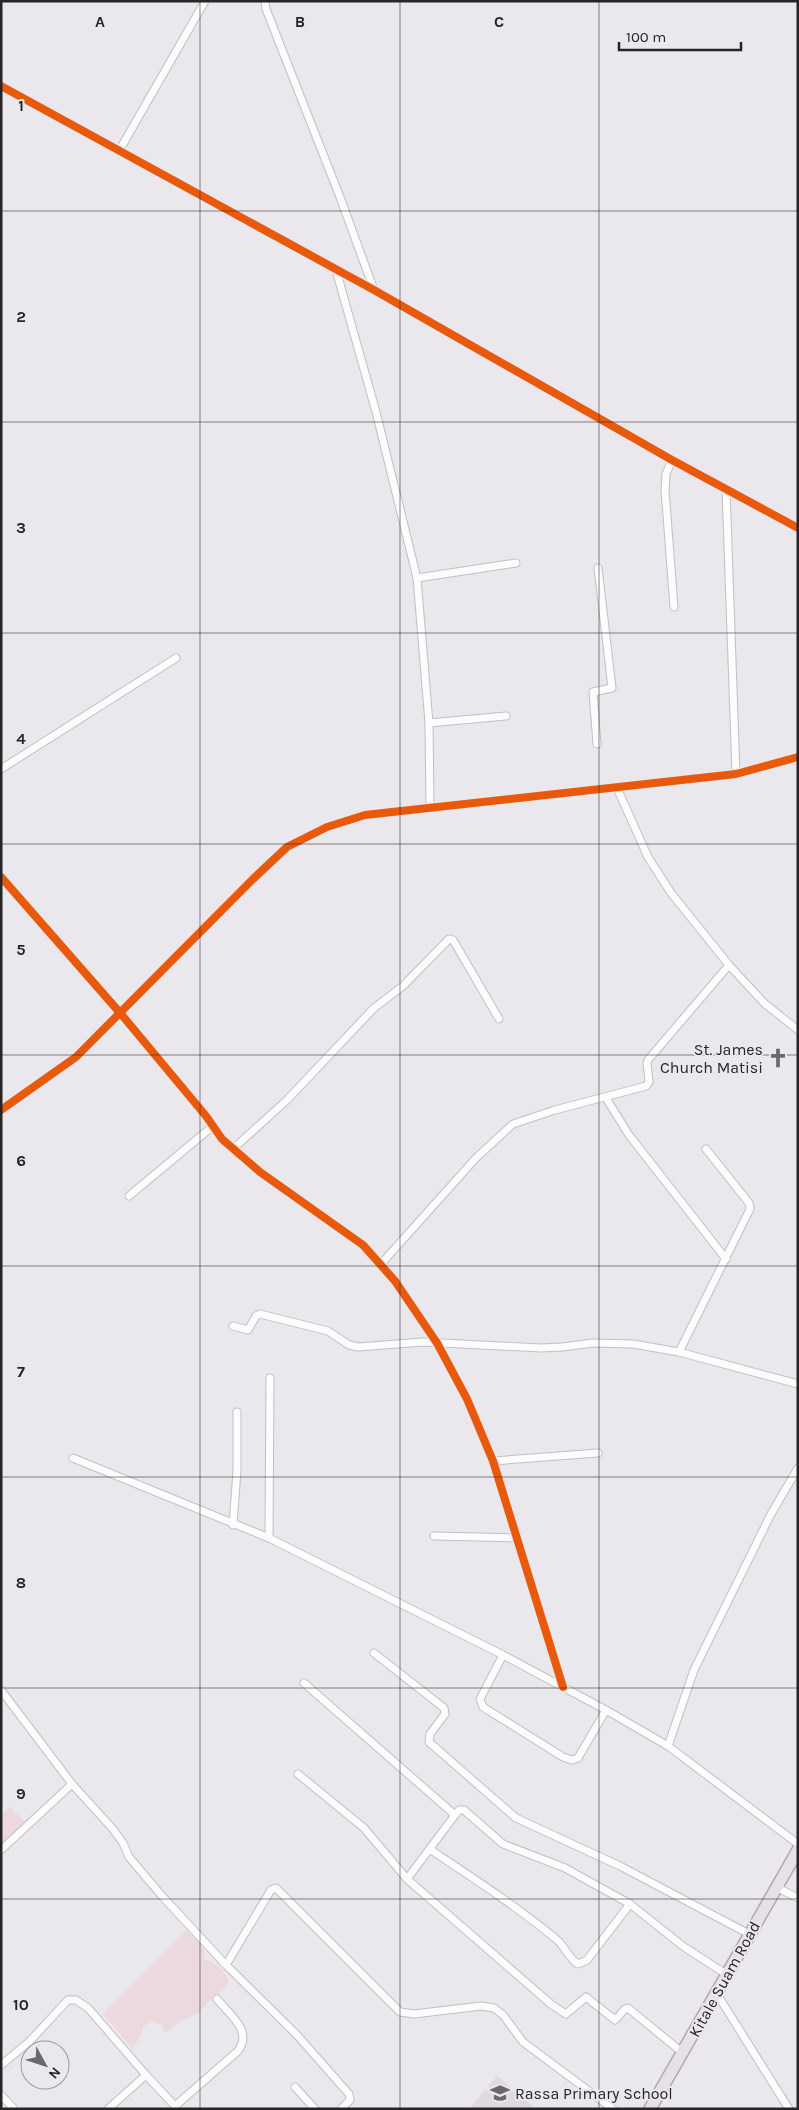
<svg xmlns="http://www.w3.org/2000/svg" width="799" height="2110" font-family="Karla,sans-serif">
  <rect width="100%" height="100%" fill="#eae8ed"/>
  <path fill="#ded9e3" d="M497,2076L536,2109H469Z"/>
  <g fill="#ecd9de">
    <path d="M10,1807L25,1822L1,1845V1814Z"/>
    <path d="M186,1931L202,1945L205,1959L220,1967L229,1981L224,1989L207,2003L199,2013L180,2021L165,2033L162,2025L152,2022L144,2026L139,2039L132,2048L103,2014Z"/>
  </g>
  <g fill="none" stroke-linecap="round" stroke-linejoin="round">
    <defs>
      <g id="minor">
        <path d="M265,1L266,9L340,197L374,290"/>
        <path d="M1,86L374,290L672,460L798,528"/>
        <path d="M119,151L205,1"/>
        <path d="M336,270L376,412L417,578L429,723L430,807"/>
        <path d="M672,460L666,474L665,490L674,607"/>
        <path d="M726,489L736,774"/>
        <path d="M417,578L516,563"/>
        <path d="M429,723L506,716"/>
        <path d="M597,744L593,692L612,688L598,568"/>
        <path d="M1,769L176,658"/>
        <path d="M617,788L648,857L671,893L729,965L764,1003L798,1030"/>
        <path d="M1,877L121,1014L206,1116L222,1139L260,1172L363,1245L395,1281L437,1343L467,1399L493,1461L563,1687"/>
        <path d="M606,1098L629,1135L726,1259"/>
        <path d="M1,1110L76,1057L253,879L287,847L327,827L365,815L736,774L798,757"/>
        <path d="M234,1148L287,1100L374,1008L403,986L449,939L453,940L456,945L499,1019"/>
        <path d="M129,1196L213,1126"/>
        <path d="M381,1264L476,1158L513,1124L555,1110L646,1086L649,1082L647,1063L648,1060L729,965"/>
        <path d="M233,1326L248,1330L256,1316L260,1314L328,1331L349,1345L358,1347L423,1342L541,1348L562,1347L593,1343L633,1344L679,1352L798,1384"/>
        <path d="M679,1352L750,1209L749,1203L706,1149"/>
        <path d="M73,1458L269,1538L503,1655L606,1710L668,1746L798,1844"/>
        <path d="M493,1461L598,1453"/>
        <path d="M233,1525L237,1471V1412"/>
        <path d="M434,1536L517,1538"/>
        <path d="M269,1538L270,1378"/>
        <path d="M374,1653L444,1708L445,1714L430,1734L429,1742L516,1818L620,1866L749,1934"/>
        <path d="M503,1655L480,1699L483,1707L563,1757L572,1760L578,1758L606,1710"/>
        <path d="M304,1683L455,1815L459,1810H464L503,1844L565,1868L630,1904L684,1947L726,1974"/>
        <path d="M1,1690L72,1784L112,1828L123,1843L129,1857L162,1896L226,1965L297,2035L349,2094L350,2100L341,2109"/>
        <path d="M668,1746L694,1670L771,1514L798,1468"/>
        <path d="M298,1774L364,1828L407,1879L552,2005L566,2014L586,1997L615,2020L625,2009L628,2008L683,2053"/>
        <path d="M1,1850L72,1784"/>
        <path d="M431,1850C473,1878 516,1906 556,1939C565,1946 568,1958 578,1964L587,1960L630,1904"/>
        <path d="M407,1879L455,1815"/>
        <path d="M776,1887L798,1898"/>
        <path d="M226,1965L271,1890L276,1888L400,2012L414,2014L481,2006L494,2008L503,2015L523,2042L613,2109"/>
        <path d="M717,1994L789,2109"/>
        <path d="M1,2065L29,2042L68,2000H76L88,2008L146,2075"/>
        <path d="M295,2087L315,2109"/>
        <path d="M1,2095L14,2109"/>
        <path d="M108,2109L146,2075L175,2106"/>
        <path d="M177,2109L175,2106L238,2051C253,2031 230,2015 217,1999"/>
      </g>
      <path id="trunk" d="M650,2109L798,1850"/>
    </defs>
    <use href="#minor" stroke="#c1bfc3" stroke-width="9"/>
    <use href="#trunk" stroke="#b0a7af" stroke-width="14"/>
    <use href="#minor" stroke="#fcfcfc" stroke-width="7"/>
    <use href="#trunk" stroke="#e7e0e5" stroke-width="11"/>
    <defs>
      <g id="cycleway">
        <path d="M1,86L374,290L672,460L798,528"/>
        <path d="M1,877L121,1014L206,1116L222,1139L260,1172L363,1245L395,1281L437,1343L467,1399L493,1461L563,1687"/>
        <path d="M1,1110L76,1057L253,879L287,847L327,827L365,815L736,774L798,757"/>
      </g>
    </defs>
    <use href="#cycleway" stroke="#eae7ee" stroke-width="11"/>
    <use href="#cycleway" stroke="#e8590c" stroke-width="8"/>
  </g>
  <path fill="none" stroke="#262427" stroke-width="1" stroke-opacity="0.55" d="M200,1V2109M400,1V2109M599,1V2109M1,211H798M1,422H798M1,633H798M1,844H798M1,1055H798M1,1266H798M1,1477H798M1,1688H798M1,1899H798"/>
  <defs>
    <symbol id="church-bare" viewBox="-9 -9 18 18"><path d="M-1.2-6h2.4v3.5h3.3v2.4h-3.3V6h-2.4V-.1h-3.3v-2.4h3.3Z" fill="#6b696c" stroke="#eae7ee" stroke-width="2.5" paint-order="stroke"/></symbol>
    <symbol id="school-bare" viewBox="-9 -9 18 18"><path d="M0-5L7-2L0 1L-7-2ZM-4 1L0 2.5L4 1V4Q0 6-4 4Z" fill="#6b696c" stroke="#eae7ee" stroke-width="2.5" paint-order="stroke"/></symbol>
  </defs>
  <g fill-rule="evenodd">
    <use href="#church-bare" x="764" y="1044" width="28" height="28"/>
    <use href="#school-bare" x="486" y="2079" width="28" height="28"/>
  </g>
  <g text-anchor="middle" stroke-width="4" stroke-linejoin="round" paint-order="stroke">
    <g font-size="16" fill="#262427" stroke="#eae7ee" text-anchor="end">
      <text x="763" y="1055">St. James<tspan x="763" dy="18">Church Matisi</tspan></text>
      <text x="515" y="2099" text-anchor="start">Rassa Primary School</text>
    </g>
    <g font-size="16" fill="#262427" stroke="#eae7ee">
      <text transform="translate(724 1979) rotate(-61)" y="6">Kitale Suam Road</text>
    </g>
  </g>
  <g font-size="16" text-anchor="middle" font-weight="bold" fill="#262427" stroke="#eae7ee" stroke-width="4" stroke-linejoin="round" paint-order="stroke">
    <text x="100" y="27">A</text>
    <text x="300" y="27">B</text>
    <text x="499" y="27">C</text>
    <text x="21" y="111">1</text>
    <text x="21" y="322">2</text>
    <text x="21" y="533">3</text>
    <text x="21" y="744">4</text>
    <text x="21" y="955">5</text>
    <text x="21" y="1166">6</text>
    <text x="21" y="1377">7</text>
    <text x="21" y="1588">8</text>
    <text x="21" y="1799">9</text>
    <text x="21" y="2010">10</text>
  </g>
  <rect width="799" height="2110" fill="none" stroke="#262427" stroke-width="5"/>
  <g transform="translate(45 2065) rotate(130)"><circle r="24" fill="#eae7ee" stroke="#9c999e"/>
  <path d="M0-4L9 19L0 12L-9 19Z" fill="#6b696c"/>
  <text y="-8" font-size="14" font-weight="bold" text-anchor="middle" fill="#262427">N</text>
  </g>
  <path d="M619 42v8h122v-8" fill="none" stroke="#262427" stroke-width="2.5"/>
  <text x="626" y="42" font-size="15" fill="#262427" stroke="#eae7ee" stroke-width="4" paint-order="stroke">100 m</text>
</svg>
